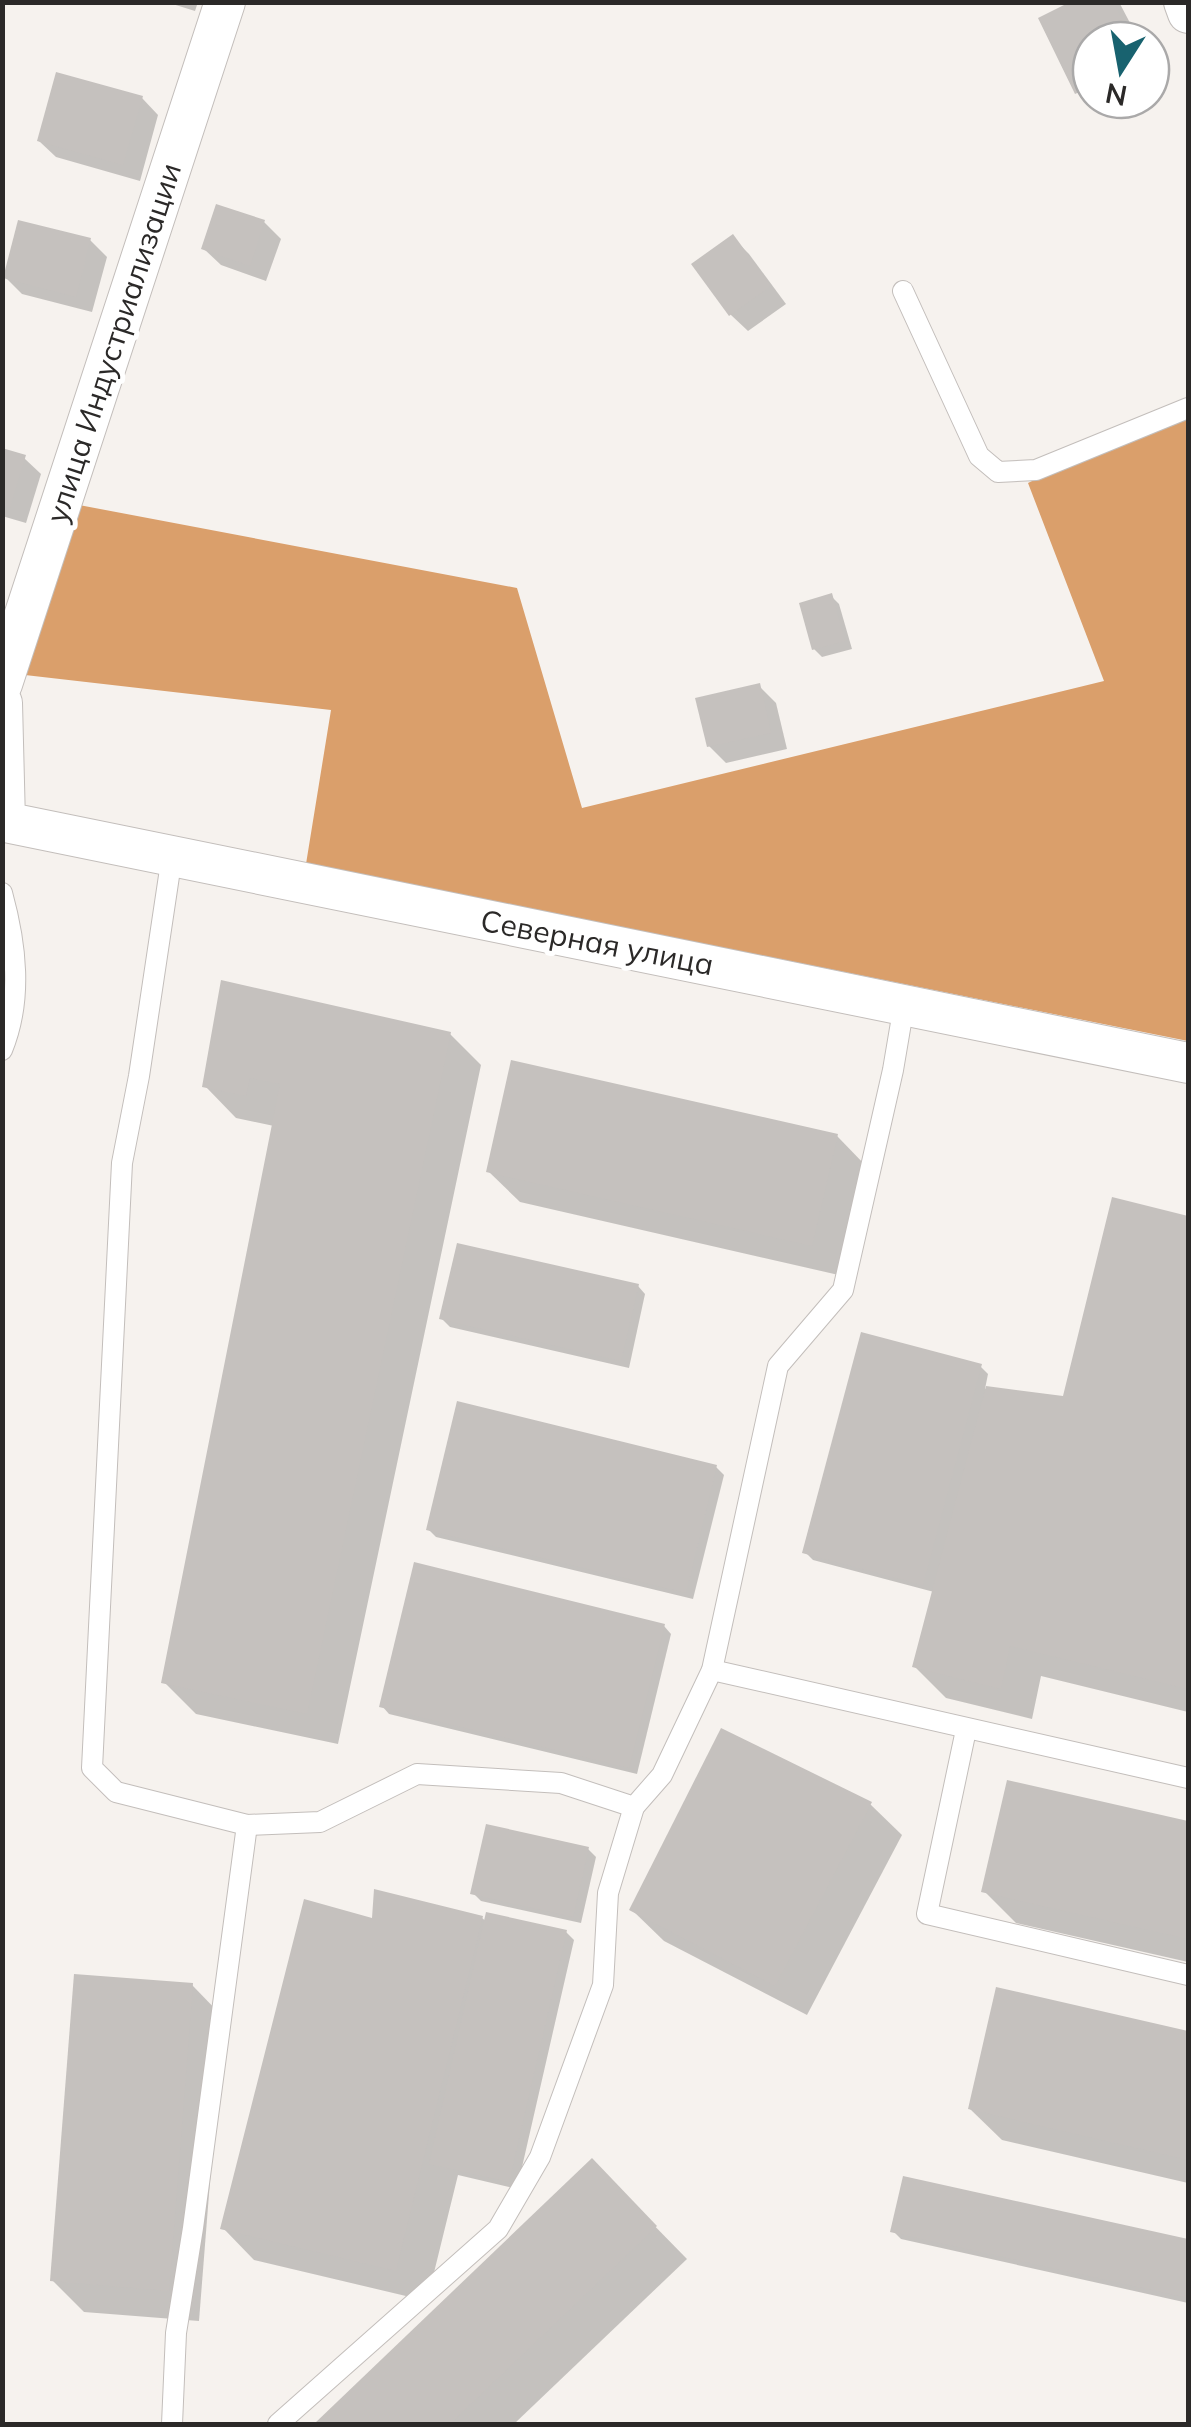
<svg xmlns="http://www.w3.org/2000/svg" width="1191" height="2427" font-family="Mulish,sans-serif">
  <rect width="100%" height="100%" fill="#f6f2ee"/>
  <path fill="#da9f6b" d="M1188,404V1041L306,864L331,710L25,675L79,505L517,588L582,808L1104,681L1028,483Z"/>
  <g fill="#0003">
    <path d="M166,2H198L195,11Z"/>
    <path d="M1076,2H1119L1139,40H1091V100H1113L1094,109L1078,93Z"/>
    <path d="M1151,66L1157,79L1151,82Z"/>
    <path d="M142,98L158,115L140,181L56,157L39,141Z"/>
    <path d="M264,222L281,239L266,281L221,265L204,249Z"/>
    <path d="M732,237L749,254L786,304L748,331L731,315L695,264Z"/>
    <path d="M90,240L107,257L92,312L22,294L5,277Z"/>
    <path d="M2,451L24,458L41,474L26,523L2,516Z"/>
    <path d="M831,596L839,604L852,649L822,657L814,649Z"/>
    <path d="M759,686L776,703L787,749L726,763L709,746Z"/>
    <path d="M450,1034L481,1065L338,1744L196,1714L164,1682L274,1126L236,1118L205,1086Z"/>
    <path d="M837,1136L868,1168L843,1276L520,1202L488,1171Z"/>
    <path d="M1114,1200L1188,1218V1712L1041,1676L1032,1719L946,1698L914,1666L934,1592L813,1560L805,1552L980,1366L988,1374L985,1389L1065,1398Z"/>
    <path d="M638,1286L645,1294L629,1368L450,1327L442,1319Z"/>
    <path d="M716,1467L724,1475L693,1599L436,1537L428,1529Z"/>
    <path d="M664,1626L671,1634L637,1774L389,1714L382,1706Z"/>
    <path d="M1009,1783L1188,1823V1962L1016,1923L984,1891Z"/>
    <path d="M870,1804L902,1835L807,2015L664,1941L632,1910Z"/>
    <path d="M588,1849L596,1857L581,1923L481,1901L473,1893Z"/>
    <path d="M482,1918L487,1922L566,1932L574,1940L517,2189L458,2175L427,2301L254,2260L223,2228Z"/>
    <path d="M192,1985L223,2017L199,2321L84,2312L52,2280Z"/>
    <path d="M998,1990L1188,2033V2183L1002,2140L970,2109Z"/>
    <path d="M592,2162L687,2259L514,2424H318Z"/>
    <path d="M905,2178L1188,2242V2303L901,2239L893,2231Z"/>
  </g>
  <g fill="#c5c1be">
    <path d="M1070,2H1114L1132,40H1091V87L1075,94L1038,18Z"/>
    <path d="M56,72L143,96L123,165L37,141Z"/>
    <path d="M216,204L265,220L250,266L201,249Z"/>
    <path d="M18,220L91,238L76,297L3,278Z"/>
    <path d="M733,234L771,286L729,316L691,264Z"/>
    <path d="M2,448L26,455L10,508L2,506Z"/>
    <path d="M832,593L845,641L812,650L799,603Z"/>
    <path d="M760,683L771,733L707,747L695,698Z"/>
    <path d="M221,980L451,1032L307,1714L161,1683L280,1084L250,1078L246,1096L202,1087Z"/>
    <path d="M511,1060L838,1134L812,1246L486,1172Z"/>
    <path d="M1112,1197L1188,1216V1689L1010,1646L1001,1689L912,1667L986,1386L1063,1396Z"/>
    <path d="M457,1243L639,1284L621,1361L439,1319Z"/>
    <path d="M861,1332L982,1364L923,1585L802,1553Z"/>
    <path d="M457,1401L717,1465L686,1593L426,1530Z"/>
    <path d="M414,1562L665,1624L629,1768L379,1707Z"/>
    <path d="M721,1728L872,1802L775,1986L629,1910Z"/>
    <path d="M1007,1780L1188,1821V1939L981,1892Z"/>
    <path d="M486,1824L589,1847L573,1917L470,1894Z"/>
    <path d="M374,1889L483,1916L396,2271L220,2229L304,1899L372,1918Z"/>
    <path d="M486,1912L567,1930L509,2182L429,2164Z"/>
    <path d="M74,1974L193,1983L169,2291L50,2281Z"/>
    <path d="M996,1987L1188,2031V2160L968,2109Z"/>
    <path d="M592,2158L657,2226L450,2424H314Z"/>
    <path d="M903,2176L1188,2239V2298L890,2232Z"/>
  </g>
  <g fill="none" stroke-linecap="round" stroke-linejoin="round">
    <defs>
      <g id="lane">
        <path d="M903,291L979,456L998,472L1036,470L1188,408"/>
        <path d="M172,856L139,1076L122,1163L92,1768L116,1792L247,1825L320,1822L417,1774L561,1783L634,1807L662,1775L712,1670L778,1366L843,1290L893,1070L904,1005"/>
        <path d="M2,893C16,944 23,999 2,1050"/>
        <path d="M712,1670L1188,1778"/>
        <path d="M966,1730L927,1914L1188,1975"/>
        <path d="M172,2424L176,2333L193,2228L247,1825"/>
        <path d="M278,2424L498,2229L540,2157L603,1985L608,1893L634,1807"/>
      </g>
      <g id="street">
        <path d="M1184,2L1188,13"/>
        <path d="M2,684L225,2"/>
        <path d="M2,703L5,822L1188,1063"/>
      </g>
    </defs>
    <use href="#lane" stroke="#c3bebb" stroke-width="22"/>
    <use href="#street" stroke="#c3bebb" stroke-width="42"/>
    <use href="#lane" stroke="#fff" stroke-width="20"/>
    <use href="#street" stroke="#fff" stroke-width="40"/>
  </g>
  <g text-anchor="middle" stroke-width="10" stroke-linejoin="round" paint-order="stroke">
    <g font-size="30" fill="#2b2928" stroke="#fff">
      <text transform="translate(114 343) rotate(-72)" y="10">улица Индустриализации</text>
      <text transform="translate(597 943) rotate(11)" y="10">Северная улица</text>
    </g>
  </g>
  <rect width="1191" height="2427" fill="none" stroke="#2b2928" stroke-width="10"/>
  <g transform="translate(1121 70) rotate(191)"><circle r="48" fill="#ffffff" stroke="#aaa9a9" stroke-width="2.5"/>
  <path d="M0-8L18 38L0 25L-18 38Z" fill="#18626f"/>
  <text y="-15" font-size="28" font-weight="bold" text-anchor="middle" fill="#2b2928">N</text>
  </g>
</svg>
